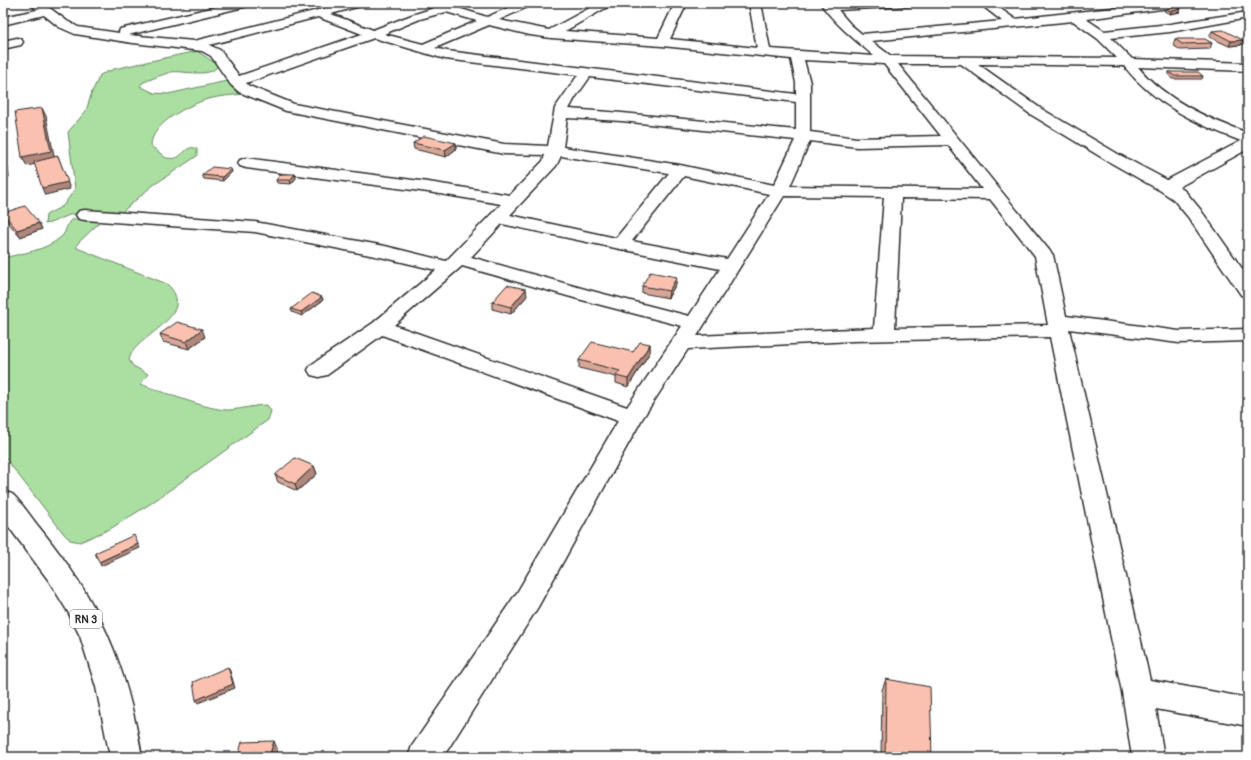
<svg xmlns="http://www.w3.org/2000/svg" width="1251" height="760" font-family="Pangolin,sans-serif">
  <rect width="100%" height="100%" fill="#fff"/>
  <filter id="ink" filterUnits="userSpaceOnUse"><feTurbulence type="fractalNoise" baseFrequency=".025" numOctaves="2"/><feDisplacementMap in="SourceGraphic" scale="8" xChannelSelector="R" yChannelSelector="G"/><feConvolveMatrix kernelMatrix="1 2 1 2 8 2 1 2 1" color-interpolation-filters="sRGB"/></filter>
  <g filter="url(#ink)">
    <g fill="#aadfa1" stroke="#6a8566">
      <path d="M197,51L218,65C212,79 183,70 171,72C161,75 151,79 142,83L140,86L154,93L168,94L231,80L246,94C233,95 220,96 208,99C189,105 151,123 151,146L166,158C169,158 173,159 176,158C184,155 187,144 197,149V156L152,186L122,212L107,214H72L50,223L45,224L46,215L63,206L75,189L68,132L86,111L92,92L100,75L114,69Z"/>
      <path d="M72,219H96L98,224L77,244V248L167,284C197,312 147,332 133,351C131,354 130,357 129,360L133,366L148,374L140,384C161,391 210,411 230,410C243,409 254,405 267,405L271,411L268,420L150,504L110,529L80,542L70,540L64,534L3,455V258C23,253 45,251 61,237C67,232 66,223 72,219Z"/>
    </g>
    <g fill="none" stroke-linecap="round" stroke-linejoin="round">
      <defs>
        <g id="minor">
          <path d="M30,3H43L67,21L78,27L119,33L120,29L233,3H254L252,5L128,35L194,41L346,3H366L364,5L331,14L373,30L412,15L434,8L425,5L423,3L449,4L453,5L455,7L487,17L519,3H534L532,5L499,20L549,30L599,3H613L611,5L565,31L658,38L675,3H687L670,39L757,48L749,3H761L770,49L874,56C854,39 835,24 820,3H915L909,6L838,10L851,25L862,34L1002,21L979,3H992L1015,19L1157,3H1190L1184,6L1086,19L1104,31L1170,24L1248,12V18L1170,32L1111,38L1132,59L1248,63V71L1138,67C1165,100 1208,119 1248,133V149L1179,187L1185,191L1200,209L1248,277V297L1241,295L1188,217L1173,199L1161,191L1106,160L1030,114L961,64H898L1053,255L1066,316L1179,331L1248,329V341L1179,343L1069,329L1150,680L1248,698V726L1156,709L1164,757H1132L1122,692L1050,337L853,341L688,349L642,419L538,607L443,757H408L412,746L518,591L618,421L382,335L327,375L319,377L311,375L308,370L311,365L373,323L436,270L385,258L255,232L85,220L79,219L76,215L79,211L85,210L255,222L385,246L446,261L501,204L428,192L246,168L240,166L238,163L240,160L246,158L428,182L510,195L543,161L545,155L504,154L286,111L239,92L231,85L211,56L202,51L133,43L75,34L59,27L44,15L3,25V17L37,10ZM446,12L477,21L423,44L384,34L420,19ZM318,17L362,34L239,76L220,50L209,45ZM1073,21L1098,39L1117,58L891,56L871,41ZM489,25L530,35L551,38L662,46L791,59L796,83V94L447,51L435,48ZM374,38L445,59L578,75L555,108L548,146L504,144L294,104L249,86L246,83ZM804,60L884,64L941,136L857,138L810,132V83ZM978,64L1124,66C1154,104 1197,124 1241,141L1167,180L1118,154L1040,108ZM590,77L796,102V130L622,113L569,109L575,98ZM567,118L622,121L795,140L774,185L680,165L563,147ZM810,141L857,147L948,145L982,189L790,186ZM561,156L668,173H669L616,238L510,215L556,166ZM684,176L769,194L727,259L632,241ZM784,196L884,197L874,328L697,336ZM901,198L990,199L1035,256L1048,325L895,328ZM502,224L620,249L720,269L689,316L592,291L471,257ZM462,266L578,299L682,326L627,407L394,325Z"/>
          <path d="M17,38L21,39L23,42L21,45L3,49V41Z"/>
        </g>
        <path id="major" d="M3,492C6,492 10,493 12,494C19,499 33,520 39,527C100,602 126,662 142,757H110L96,687L80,636L68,612L49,581L3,519Z"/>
      </defs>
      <use href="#minor" stroke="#2b2b2b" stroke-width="3"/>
      <use href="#major" stroke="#2b2b2b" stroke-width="3"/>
      <use href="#minor" fill="#fff" fill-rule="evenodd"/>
      <use href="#major" fill="#fff" fill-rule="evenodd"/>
    </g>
    <g fill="#d7a697" stroke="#2b2b2b">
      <path d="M1165,9L1180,12L1170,14L1164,11Z"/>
      <path d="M1212,31L1243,40H1248V47L1242,44L1241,45L1229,46L1209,37Z"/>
      <path d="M1175,39L1212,43L1210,49L1180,50L1173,45Z"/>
      <path d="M1169,72L1203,76L1202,79H1172L1168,74Z"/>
      <path d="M1248,124V131L1245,130Z"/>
      <path d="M413,143H456V149L446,157L414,149Z"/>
      <path d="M231,169L232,172L223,181L204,179L202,175Z"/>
      <path d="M295,174L296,178L291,184L277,183L276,180Z"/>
      <path d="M3,213L39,223L42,229L20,237L6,220Z"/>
      <path d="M676,284L668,298L642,293V286Z"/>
      <path d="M527,296L511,314L492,309V302Z"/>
      <path d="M322,297L323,300L302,316L292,312L291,309Z"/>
      <path d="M160,334L205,337L189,349L163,342Z"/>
      <path d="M650,344V352L628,387L616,383V377L579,368V360L633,352Z"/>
      <path d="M314,466L317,474L297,491L278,482L275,475Z"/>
      <path d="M886,679L932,757H881L882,690Z"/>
    </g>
    <g fill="#af877b" stroke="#2b2b2b">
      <path d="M1181,9L1180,12L1170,14L1171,11Z"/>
      <path d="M1243,40L1241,45L1229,46L1231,41Z"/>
      <path d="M42,108L46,116L55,160L27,166L22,157Z"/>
      <path d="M3,142L5,146L9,177L3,178Z"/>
      <path d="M456,143V149L446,157L445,150Z"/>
      <path d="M58,156L70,189L45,195L42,188Z"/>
      <path d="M231,169L232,172L223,181L222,177Z"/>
      <path d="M295,174L296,178L291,184L290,180Z"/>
      <path d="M39,223L42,229L20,237L17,230Z"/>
      <path d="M3,236L5,240L8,253L3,254Z"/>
      <path d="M677,277L676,284L668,298L669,291Z"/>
      <path d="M526,289L527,296L511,314V307Z"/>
      <path d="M322,297L323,300L302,316L301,312Z"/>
      <path d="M202,329L205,337L189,349L186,342Z"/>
      <path d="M650,344V352L628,387V379Z"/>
      <path d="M314,466L317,474L297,491L295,484Z"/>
      <path d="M138,544L140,548L101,566L99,562Z"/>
      <path d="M228,667L230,671L235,688L198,703L196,700Z"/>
      <path d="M274,741L277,748L275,757H269Z"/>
    </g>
    <g fill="#fac1b0" stroke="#2b2b2b">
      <path d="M1175,7L1181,9L1171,11L1165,9Z"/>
      <path d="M1223,30L1243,40L1231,41L1212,31Z"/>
      <path d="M1175,39H1205L1212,43L1182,44Z"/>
      <path d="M1248,40V43L1242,41Z"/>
      <path d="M1169,72H1198L1203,76H1174Z"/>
      <path d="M42,108L51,151L22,157L15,112Z"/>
      <path d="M424,136L456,143L445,150L413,143Z"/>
      <path d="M3,147L6,170L3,171Z"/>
      <path d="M58,156L68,182L42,188L34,162Z"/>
      <path d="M212,167L231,169L222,177L202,175Z"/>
      <path d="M281,174H295L290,180H276Z"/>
      <path d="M25,206L39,223L17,230L3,213Z"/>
      <path d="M3,239L5,246H3Z"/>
      <path d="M650,272L677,277L669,291L642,286Z"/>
      <path d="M507,285L526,289L511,307L492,302Z"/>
      <path d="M312,293L322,297L301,312L291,309Z"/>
      <path d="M177,322L202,329L186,342L160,334Z"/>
      <path d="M592,342L633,352L640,342L650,344L628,379L616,376L620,371L579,360Z"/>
      <path d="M295,458L314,466L295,484L275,475Z"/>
      <path d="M134,535L138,544L99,562L95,553Z"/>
      <path d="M228,667L233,684L196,700L193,682Z"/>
      <path d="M886,679L930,687L932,757H885Z"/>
      <path d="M274,741L269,757H238L242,742Z"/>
    </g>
  </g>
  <g text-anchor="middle" stroke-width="3" stroke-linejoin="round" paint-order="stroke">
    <rect fill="#fff" stroke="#6b6b6b" stroke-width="1" x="70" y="610" width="32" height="18" rx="3"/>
    <g font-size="11" font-weight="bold" fill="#2b2b2b">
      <text x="86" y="623">RN 3</text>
    </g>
  </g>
  <rect width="1251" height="760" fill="none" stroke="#fff" stroke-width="16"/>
  <rect x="8" y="8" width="1235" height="744" fill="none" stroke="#2b2b2b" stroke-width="1.5" filter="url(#ink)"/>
</svg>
